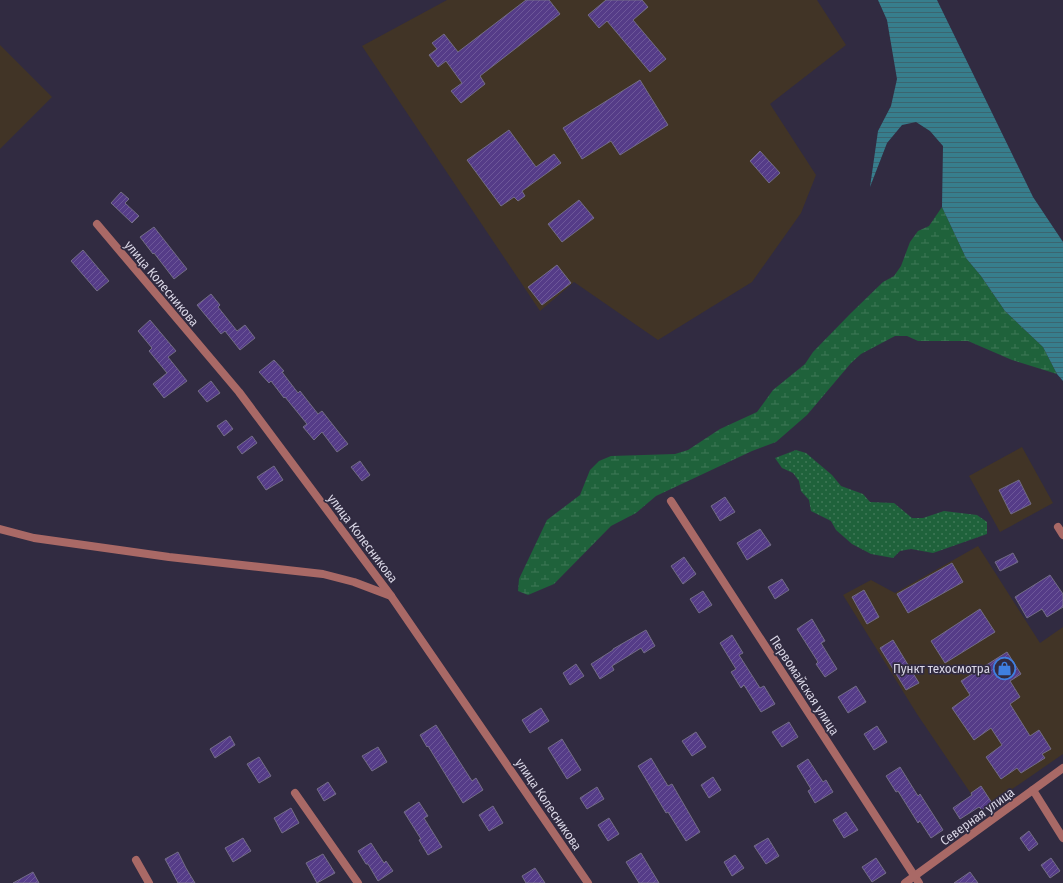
<svg xmlns="http://www.w3.org/2000/svg" width="1063" height="883" font-family="'Fira Sans Condensed',sans-serif">
  <defs>
    <pattern id="grass-dots" width="8" height="8" patternUnits="userSpaceOnUse"><rect width="8" height="8" fill="#1f623b"/><path d="M2 2h.1M6 6h.1" fill="none" stroke="#3f7857" stroke-width="1.8" stroke-linecap="round"/></pattern>
    <pattern id="wetland-marsh" width="20" height="14" patternUnits="userSpaceOnUse"><rect width="20" height="14" fill="#1f623b"/><path d="M1 5h8M5 5V1M11 12h8M15 12V8" fill="none" stroke="#3f7857"/></pattern>
    <pattern id="water-rules" width="6" height="5" patternUnits="userSpaceOnUse"><rect width="6" height="5" fill="#377e8d"/><path d="M0 2.5h6" fill="none" stroke="#3b6570"/></pattern>
    <pattern id="building-hatch" width="6" height="6" patternUnits="userSpaceOnUse"><rect width="6" height="6" fill="#553c88"/><path d="M-1 1l2-2M0 6l6-6M5 7l2-2" fill="none" stroke="#6d5799"/></pattern>
  </defs>
  <rect width="100%" height="100%" fill="#312b41"/>
  <g fill="#413426">
    <path d="M447,0H817L846,45L770,104L816,175L801,213L752,282L658,340L574,282L540,311L362,46Z"/>
    <path d="M0,45L52,97L0,149Z"/>
    <path d="M1022,447L1053,503L1000,532L969,476Z"/>
    <path d="M978,546L1040,643L1063,627V754L982,810L917,714L843,595L871,580L895,593Z"/>
  </g>
  <path fill="url(#grass-dots)" d="M796,450L806,453L832,475L841,486L863,494L870,502L894,503L912,518H923L944,511L977,515L987,522V534L933,553L911,549L900,551L893,558L871,554L852,544L836,530L831,521L811,511L809,500L801,491L799,481L793,473L782,468L775,458Z"/>
  <path fill="url(#wetland-marsh)" d="M942,207L966,258L981,276L1005,311L1043,347L1057,374L1012,360L968,341H918L907,336H895L861,354L851,363L807,415L776,442L752,451L656,496L636,513L611,526L554,584L528,595L518,591L519,579L547,520L580,495L590,470L599,461L611,456L675,454L688,450L720,429L757,412L773,390L805,364L813,352L851,313L883,282L894,276L901,266L910,242L918,231L929,226Z"/>
  <path fill="url(#water-rules)" d="M878,0H937L1033,197L1063,242V381L1057,374L1043,347L1005,311L981,276L966,258L942,207L943,146L930,131L916,122L902,125L887,143L870,187L878,131L891,106L897,79L887,20Z"/>
  <g fill="url(#building-hatch)" stroke="#736d86">
    <path d="M526,0H549L560,14L480,76L485,84L461,103L451,91L462,83L446,61L438,67L429,55L437,49L432,43L444,34L458,52Z"/>
    <path d="M606,0H642L648,7L633,20L666,59L650,72L607,21L599,28L588,15Z"/>
    <path d="M640,80L668,125L620,155L611,141L582,159L563,128Z"/>
    <path d="M509,130L536,167L554,154L561,163L522,191L525,196L518,201L514,197L501,206L467,160Z"/>
    <path d="M760,151L780,173L769,183L750,161Z"/>
    <path d="M121,192L129,199L125,203L139,216L132,223L111,203Z"/>
    <path d="M579,200L594,218L562,242L548,224Z"/>
    <path d="M154,227L187,269L174,279L154,253L153,254L140,237Z"/>
    <path d="M83,250L109,281L97,291L71,261Z"/>
    <path d="M557,265L571,283L542,305L528,287Z"/>
    <path d="M211,294L220,305L218,307L237,331L245,325L255,338L240,350L225,331L221,334L197,305Z"/>
    <path d="M150,320L176,351L168,357L187,381L164,398L153,384L167,373L149,351L152,348L138,331Z"/>
    <path d="M274,360L284,371L282,372L298,393L300,391L318,414L322,411L348,444L337,452L322,432L314,440L303,427L307,424L285,397L284,398L271,381L269,383L259,372Z"/>
    <path d="M211,381L220,393L207,402L198,391Z"/>
    <path d="M226,420L233,429L224,436L217,426Z"/>
    <path d="M252,436L257,443L242,454L237,447Z"/>
    <path d="M360,461L370,475L362,481L351,467Z"/>
    <path d="M274,466L283,480L266,490L257,477Z"/>
    <path d="M1019,480L1031,504L1011,514L999,490Z"/>
    <path d="M725,497L735,512L720,521L711,506Z"/>
    <path d="M760,529L771,545L747,560L737,543Z"/>
    <path d="M1013,553L1018,562L1000,571L995,562Z"/>
    <path d="M684,557L696,574L683,584L671,566Z"/>
    <path d="M952,563L963,582L908,613L897,594Z"/>
    <path d="M1050,575L1063,594V607L1047,617L1042,609L1027,618L1015,597Z"/>
    <path d="M782,579L789,590L775,599L768,587Z"/>
    <path d="M864,590L879,617L867,624L852,597Z"/>
    <path d="M703,591L712,605L699,613L690,599Z"/>
    <path d="M980,609L995,632L945,663L931,641Z"/>
    <path d="M812,619L825,641L821,643L837,669L825,677L816,664L818,662L797,629Z"/>
    <path d="M646,630L655,646L644,653L641,648L612,666L614,670L600,679L591,664L613,650V649Z"/>
    <path d="M732,635L743,653L739,655L760,688L764,686L775,704L761,712L744,685L741,688L731,672L736,669L720,643Z"/>
    <path d="M893,640L919,683L906,690L880,648Z"/>
    <path d="M1007,652L1021,674L1010,681L1020,697L1010,704L1030,736L1039,730L1051,749L1042,754L1045,758L1021,773L1017,768L1001,779L986,757L1002,745L991,728L974,740L952,708L970,695L961,681Z"/>
    <path d="M576,664L584,676L570,685L563,673Z"/>
    <path d="M856,686L866,702L848,713L838,697Z"/>
    <path d="M541,708L549,721L530,733L522,720Z"/>
    <path d="M789,722L798,737L782,747L772,732Z"/>
    <path d="M436,725L472,781L476,778L483,790L463,803L428,746L427,747L420,735Z"/>
    <path d="M877,726L887,742L874,750L864,734Z"/>
    <path d="M696,732L706,747L692,756L682,741Z"/>
    <path d="M230,736L235,745L215,758L210,749Z"/>
    <path d="M562,739L581,770L567,779L548,748Z"/>
    <path d="M378,747L387,762L372,771L362,756Z"/>
    <path d="M259,757L271,776L259,783L247,764Z"/>
    <path d="M651,758L668,786L672,784L700,832L686,841L668,812L666,813L638,766Z"/>
    <path d="M808,759L823,782L826,780L833,792L815,803L808,791L811,789L797,766Z"/>
    <path d="M900,767L918,796L920,794L943,830L931,838L920,821L918,823L898,791L896,792L886,776Z"/>
    <path d="M713,777L721,790L709,798L701,785Z"/>
    <path d="M328,782L336,794L324,801L317,789Z"/>
    <path d="M981,786L992,803L982,810L979,807L960,819L953,808L972,795L971,793Z"/>
    <path d="M597,787L604,799L587,809L580,798Z"/>
    <path d="M419,802L428,816L424,818L442,847L428,855L419,840L421,839L404,812Z"/>
    <path d="M493,806L503,823L489,831L479,815Z"/>
    <path d="M291,808L299,823L282,833L274,818Z"/>
    <path d="M846,812L858,830L844,838L833,820Z"/>
    <path d="M609,818L619,834L608,841L598,825Z"/>
    <path d="M1029,831L1038,844L1029,851L1020,838Z"/>
    <path d="M243,838L251,851L233,862L225,848Z"/>
    <path d="M768,838L779,856L766,864L754,846Z"/>
    <path d="M371,843L384,863L386,861L393,871L378,881L368,864H366L358,851Z"/>
    <path d="M178,852L186,868L195,883H178L165,859Z"/>
    <path d="M641,853L659,883H639L626,862Z"/>
    <path d="M323,854L335,873L317,883L306,863Z"/>
    <path d="M735,855L744,868L732,876L724,862Z"/>
    <path d="M876,858L886,873L872,882L862,867Z"/>
    <path d="M1051,858L1060,871L1050,878L1041,865Z"/>
    <path d="M535,868L545,883H526L522,876Z"/>
    <path d="M33,872L39,883H13Z"/>
    <path d="M970,872L978,883H954Z"/>
  </g>
  <g fill="none" stroke-linecap="round" stroke-linejoin="round">
    <g stroke="#a96966" stroke-width="8">
      <path d="M97,224L239,392L391,596"/>
      <path d="M671,501L919,883"/>
      <path d="M1058,527L1063,535"/>
      <path d="M1033,790L1063,838"/>
      <path d="M295,793L358,883"/>
      <path d="M136,860L149,883"/>
    </g>
    <g stroke="#a96966" stroke-width="8">
      <path d="M0,529L34,538L169,557L323,574L354,582L391,596L588,883"/>
      <path d="M905,883L1063,768"/>
    </g>
  </g>
  <defs>
    <symbol id="shop-ring" viewBox="-11 -11 22 22"><circle r="9.5" fill="#312b41" stroke="#3f7fe0" stroke-width="1.5"/><path d="M-5-2.5h2.3a2.7 3.5 0 0 1 5.4 0H5L5.5 6h-11ZM-1.5-2.5h3a1.5 2.3 0 0 0-3 0Z" fill="#3f7fe0"/></symbol>
  </defs>
  <g fill-rule="evenodd">
    <use href="#shop-ring" x="992" y="656" width="25" height="25"/>
  </g>
  <g text-anchor="middle" stroke-width="3.5" stroke-linejoin="round" paint-order="stroke">
    <g font-size="13" fill="#dad7e6" stroke="#312b41">
      <text transform="translate(162 283) rotate(50)" y="5">улица Колесникова</text>
      <text transform="translate(363 538) rotate(53)" y="5">улица Колесникова</text>
      <text transform="translate(805 685) rotate(57)" y="5">Первомайская улица</text>
      <text transform="translate(549 804) rotate(56)" y="5">улица Колесникова</text>
      <text transform="translate(977 816) rotate(-36)" y="5">Северная улица</text>
    </g>
    <g font-size="13" fill="#dad7e6" stroke="#312b41" text-anchor="end">
      <text x="990" y="673">Пункт техосмотра</text>
    </g>
  </g>
</svg>
